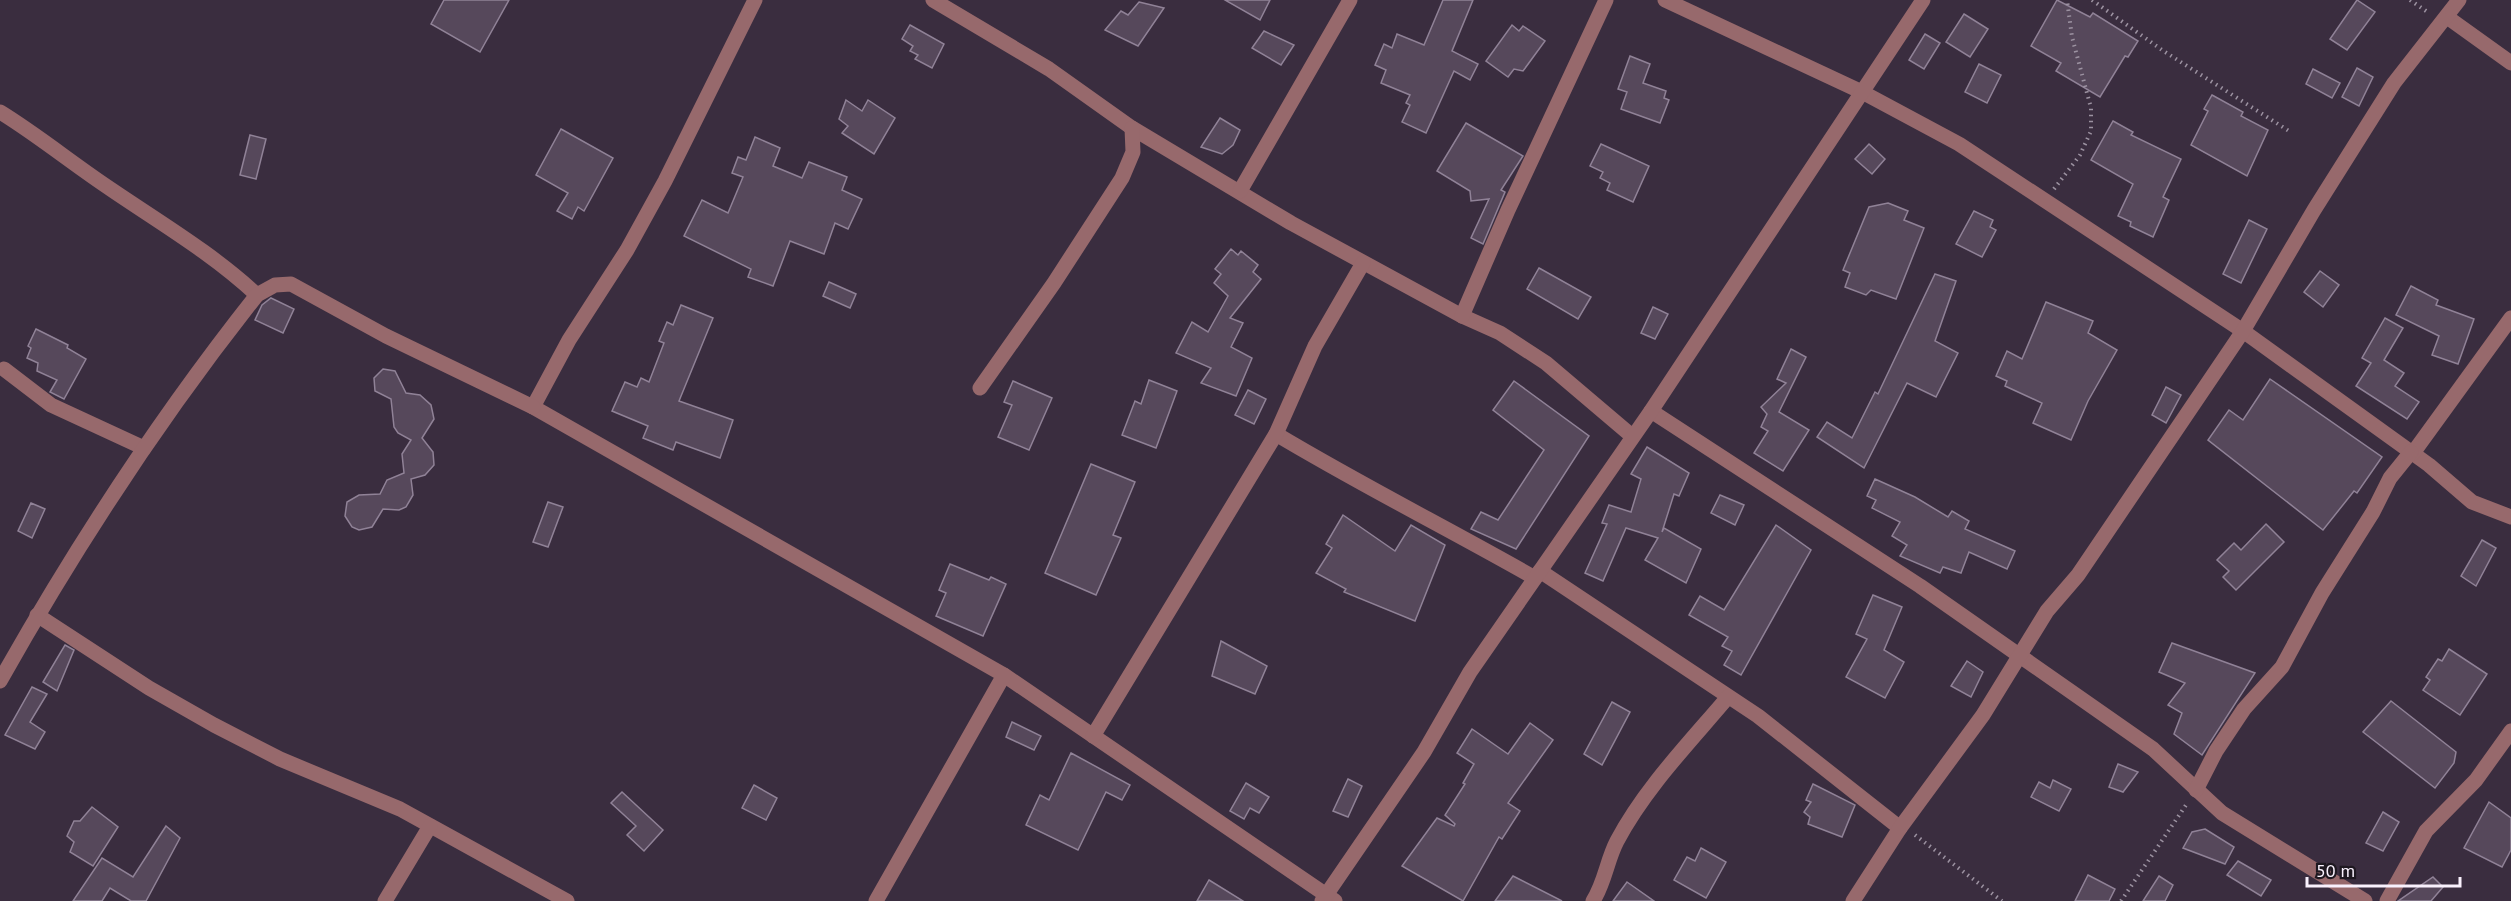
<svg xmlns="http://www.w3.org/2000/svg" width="2511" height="901" font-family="'PT Sans',sans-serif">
  <rect width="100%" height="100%" fill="#3a2d3f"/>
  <g fill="#56485b" stroke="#908297" stroke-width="1.5">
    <path d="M444,0H509L480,52L431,24Z"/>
    <path d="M1225,0H1270L1260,20Z"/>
    <path d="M1443,0H1473L1452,51L1478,64L1470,80L1454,71L1426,133L1402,122L1410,105L1406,103L1410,95L1381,83L1386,70L1375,65L1384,44L1392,48L1397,34L1424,45Z"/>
    <path d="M2057,0L2090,17L2093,13L2138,41L2128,57L2125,56L2100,97L2056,71L2061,63L2031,46Z"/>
    <path d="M2357,0L2375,12L2347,50L2330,39Z"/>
    <path d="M1139,2L1164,8L1138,46L1105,30L1121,11L1128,15Z"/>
    <path d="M1964,14L1988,29L1970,57L1946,42Z"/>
    <path d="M910,25L944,44L932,68L915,59L918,55L910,51L913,46L902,39Z"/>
    <path d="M1512,25L1519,31L1523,26L1545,41L1523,71L1514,69L1508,77L1486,61Z"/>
    <path d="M1264,31L1294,45L1281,65L1252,48Z"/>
    <path d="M1925,34L1940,43L1924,69L1909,60Z"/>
    <path d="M1630,56L1650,64L1643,83L1666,91L1664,98L1669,100L1660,123L1621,109L1627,92L1618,89Z"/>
    <path d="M1979,64L2001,75L1987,103L1965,92Z"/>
    <path d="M2357,68L2373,77L2359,106L2342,97Z"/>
    <path d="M2313,69L2340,83L2332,98L2306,84Z"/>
    <path d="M2212,95L2243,112L2241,116L2268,130L2247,176L2191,145L2208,111L2204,109Z"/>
    <path d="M846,100L862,111L868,100L895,118L874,154L842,133L848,126L839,119Z"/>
    <path d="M1220,118L1240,130L1233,145L1222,154L1201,147Z"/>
    <path d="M2113,121L2133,132L2131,135L2181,159L2163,197L2169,200L2153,237L2130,226L2131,222L2118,216L2133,184L2091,160Z"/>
    <path d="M1466,123L1523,156L1501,190L1505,192L1483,244L1471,238L1489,199L1471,201L1470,191L1437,171Z"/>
    <path d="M561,129L613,158L584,211L578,207L572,219L557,211L568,193L536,175Z"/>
    <path d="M250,135L266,139L256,179L240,175Z"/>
    <path d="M755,137L780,148L773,166L802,178L809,162L847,177L842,190L862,199L848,229L835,223L824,254L790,241L773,286L748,277L751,269L684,236L702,200L728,213L743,177L732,173L738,157L746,160Z"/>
    <path d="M1601,144L1649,166L1633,202L1607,190L1610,183L1600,178L1603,172L1590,166Z"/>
    <path d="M1869,144L1885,159L1872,174L1855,159Z"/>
    <path d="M1888,203L1908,211L1904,220L1924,228L1896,299L1871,290L1866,295L1845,287L1850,273L1843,270L1869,207Z"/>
    <path d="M1974,211L1993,220L1990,227L1996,230L1982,257L1956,244Z"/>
    <path d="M2249,220L2267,229L2241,283L2223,274Z"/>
    <path d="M1231,249L1238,255L1241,251L1258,265L1253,272L1261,279L1230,318L1243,323L1231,347L1252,358L1236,396L1201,383L1211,368L1176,353L1192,322L1208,332L1228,296L1214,283L1221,274L1215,269Z"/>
    <path d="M1539,268L1591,297L1578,319L1527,289Z"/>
    <path d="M2320,271L2339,285L2323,307L2304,292Z"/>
    <path d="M1935,274L1956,281L1935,341L1958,353L1936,397L1907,383L1864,468L1817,437L1827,422L1852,438L1875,392L1878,394Z"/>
    <path d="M829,282L856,294L850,308L823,296Z"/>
    <path d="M2411,286L2438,300L2436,305L2474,319L2458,364L2432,355L2439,336L2396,315Z"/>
    <path d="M271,298L294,309L283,333L255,320L262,305Z"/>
    <path d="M2046,302L2093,321L2088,333L2117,350L2088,401L2071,440L2033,423L2042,403L2005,386L2007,381L1996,376L2007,351L2022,359Z"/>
    <path d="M681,305L713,318L679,401L733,420L720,458L676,442L673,450L643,438L648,426L612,411L625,382L637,387L641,378L649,382L664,343L659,341L667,322L673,325Z"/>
    <path d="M1653,307L1668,314L1655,339L1641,333Z"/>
    <path d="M2385,318L2403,328L2384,360L2404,373L2395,386L2419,402L2407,419L2356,386L2371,363L2362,358Z"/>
    <path d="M36,329L68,345L67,348L86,359L64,399L50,392L57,380L37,371L38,363L27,358L31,348L28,346Z"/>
    <path d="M1791,349L1806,357L1779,412L1809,430L1783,471L1754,453L1768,431L1761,427L1767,414L1761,407L1786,383L1777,379Z"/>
    <path d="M383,369L395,371L406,393L420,395L431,405L434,419L422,438L433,452L434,465L425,475L411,479L413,495L406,507L399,510L383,509L372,527L359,530L352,527L345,516L347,502L359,495L380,494L387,480L404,473L402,454L411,440L398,433L394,427L391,399L375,391L374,378Z"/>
    <path d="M2270,379L2382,457L2357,493L2354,491L2323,530L2208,440L2229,410L2243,420Z"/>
    <path d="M1149,380L1177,391L1156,448L1122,435L1135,401L1141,404Z"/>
    <path d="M1013,381L1052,398L1029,450L998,437L1012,405L1004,402Z"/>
    <path d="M1514,381L1589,436L1516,549L1471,529L1481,512L1498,520L1544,450L1493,410Z"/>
    <path d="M2166,387L2181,395L2166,423L2152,415Z"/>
    <path d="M1248,390L1266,399L1254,424L1235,415Z"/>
    <path d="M1647,447L1689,473L1679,496L1674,494L1662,532L1664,528L1701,549L1686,583L1645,560L1658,538L1626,528L1603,581L1585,573L1607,524L1602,523L1609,505L1631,512L1641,479L1631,474Z"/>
    <path d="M1091,464L1135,482L1113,535L1121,538L1096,595L1045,573Z"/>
    <path d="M1875,479L1915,497L1948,517L1952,511L1969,521L1965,529L2015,551L2007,569L1969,552L1961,573L1943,567L1940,573L1900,556L1907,545L1892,536L1900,522L1872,508L1876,500L1867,496Z"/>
    <path d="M1720,495L1744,505L1735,525L1711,513Z"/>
    <path d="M548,502L563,507L548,547L533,542Z"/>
    <path d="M31,503L45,509L32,538L18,531Z"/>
    <path d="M1343,515L1395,551L1411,525L1445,545L1415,621L1344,592L1346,589L1316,573L1332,548L1326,544Z"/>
    <path d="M2266,524L2284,542L2236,590L2223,577L2229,571L2217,560L2234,543L2241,550Z"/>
    <path d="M1776,525L1811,550L1741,675L1724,665L1732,651L1722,646L1728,637L1689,615L1700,596L1724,610Z"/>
    <path d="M2482,540L2496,548L2476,586L2461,576Z"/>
    <path d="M950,564L989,580L991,577L1006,584L983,636L936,616L946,593L939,590Z"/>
    <path d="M1873,595L1902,607L1884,650L1904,662L1885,698L1846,677L1867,639L1856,634Z"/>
    <path d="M1221,641L1267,666L1255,694L1212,676Z"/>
    <path d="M2172,643L2255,673L2202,755L2174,734L2182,713L2168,705L2185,683L2159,672Z"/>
    <path d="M65,645L74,650L57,691L43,682Z"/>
    <path d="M2449,649L2487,674L2460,715L2423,690L2430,680L2426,677L2438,659L2442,661Z"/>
    <path d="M1967,661L1983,672L1971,697L1951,686Z"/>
    <path d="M32,687L47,694L30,722L45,732L35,749L5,735Z"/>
    <path d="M2391,701L2456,752L2454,763L2435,788L2363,732Z"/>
    <path d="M1612,702L1630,712L1602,765L1584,754Z"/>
    <path d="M1012,722L1041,736L1034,750L1006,737Z"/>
    <path d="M1530,723L1553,740L1508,803L1520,811L1502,839L1499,837L1463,901L1402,866L1437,818L1454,826L1455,824L1445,815L1465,784L1463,783L1474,764L1457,753L1472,729L1508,754Z"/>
    <path d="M1071,753L1130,785L1122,800L1106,792L1078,850L1026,825L1040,795L1049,800Z"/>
    <path d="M2118,764L2138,772L2123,792L2109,787Z"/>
    <path d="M1348,779L1362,786L1348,817L1333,811Z"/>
    <path d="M2053,780L2071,789L2059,811L2031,797L2039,782L2050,788Z"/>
    <path d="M1246,783L1269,797L1259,813L1250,808L1244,819L1230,811Z"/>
    <path d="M1813,784L1855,805L1842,837L1808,824L1810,817L1804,812L1811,802L1806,800Z"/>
    <path d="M754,785L777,798L766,820L742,808Z"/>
    <path d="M622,792L663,830L644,851L627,835L636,826L611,803Z"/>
    <path d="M2489,802L2511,818V850L2502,867L2464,848Z"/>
    <path d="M92,807L118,827L93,866L70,852L74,842L67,836L74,821H80Z"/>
    <path d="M2383,812L2399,822L2383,851L2366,843Z"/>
    <path d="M166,826L180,838L146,901H131L110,888L102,901H73L102,858L133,877Z"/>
    <path d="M2205,829L2234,847L2225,864L2183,848L2192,832Z"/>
    <path d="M1701,848L1726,862L1706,898L1674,880L1687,857L1695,861Z"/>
    <path d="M2238,861L2271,880L2261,896L2227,875Z"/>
    <path d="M2088,875L2115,889L2109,901H2075Z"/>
    <path d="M1513,876L1562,901H1495Z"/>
    <path d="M2159,876L2173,885L2165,901H2143Z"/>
    <path d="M2433,877L2443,887L2431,901H2398Z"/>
    <path d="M1209,880L1243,901H1197Z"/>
    <path d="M1627,882L1654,901H1613Z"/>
  </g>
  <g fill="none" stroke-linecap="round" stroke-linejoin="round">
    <g stroke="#9c92a1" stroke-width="4" stroke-dasharray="1.5 4.5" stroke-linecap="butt">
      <path d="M2092,0L2162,50L2289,131"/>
      <path d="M2410,0L2429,13"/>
      <path d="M2054,189L2080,155L2091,131V108L2072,37L2067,0"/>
      <path d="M1915,835L2002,901"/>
      <path d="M2121,901L2188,802"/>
    </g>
    <g stroke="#97696c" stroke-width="15">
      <path d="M755,0L665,181L627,250L569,340L533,407L1004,675L1335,901"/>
      <path d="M933,0L1049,69L1132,128L1291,223L1462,316L1500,333L1546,363L1632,436"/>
      <path d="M1665,0L1862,92L1959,144L2243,331L2429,465L2472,502L2511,517"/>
      <path d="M2447,17L2511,63"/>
      <path d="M0,112C39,136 74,165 112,190C162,224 213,254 257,295"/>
      <path d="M1240,191L1350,0"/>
      <path d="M1462,316L1508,210L1606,0"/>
      <path d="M4,369L51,405L144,448"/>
      <path d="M980,388L1054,283L1122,178L1133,152L1132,128"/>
      <path d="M1651,411L1920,586L2153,749L2222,813L2365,901"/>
      <path d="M1276,434C1361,485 1449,529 1535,578"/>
      <path d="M2413,453L2511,318"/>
      <path d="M1540,571L1758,716L1900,828"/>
      <path d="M37,615L149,688L214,725L280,759L400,809L567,901"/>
      <path d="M0,681C76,546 161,416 257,295L275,285L291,284L386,336L533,407"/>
      <path d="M1093,736L1276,434L1315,346L1363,263"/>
      <path d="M2196,790L2216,751L2244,709L2282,667L2322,593L2373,512L2390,478L2411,452"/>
      <path d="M385,901L430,826"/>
      <path d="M876,901L1004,675"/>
      <path d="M1322,901L1424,752L1470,672L1651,411L1923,0"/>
      <path d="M1593,901C1605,882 1607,860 1617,841C1645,788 1690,742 1728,697"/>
      <path d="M1853,901L1900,828L1983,715L2047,611L2078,575L2243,331L2314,210L2394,83L2459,0"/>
      <path d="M2387,901L2426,831L2476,780L2511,731"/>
    </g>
  </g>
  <path d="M2307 877v9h153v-9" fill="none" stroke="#f9f1fd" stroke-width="3"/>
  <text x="2316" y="877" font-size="18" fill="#f9f1fd" stroke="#1e1820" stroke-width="4.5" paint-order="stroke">50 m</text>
</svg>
